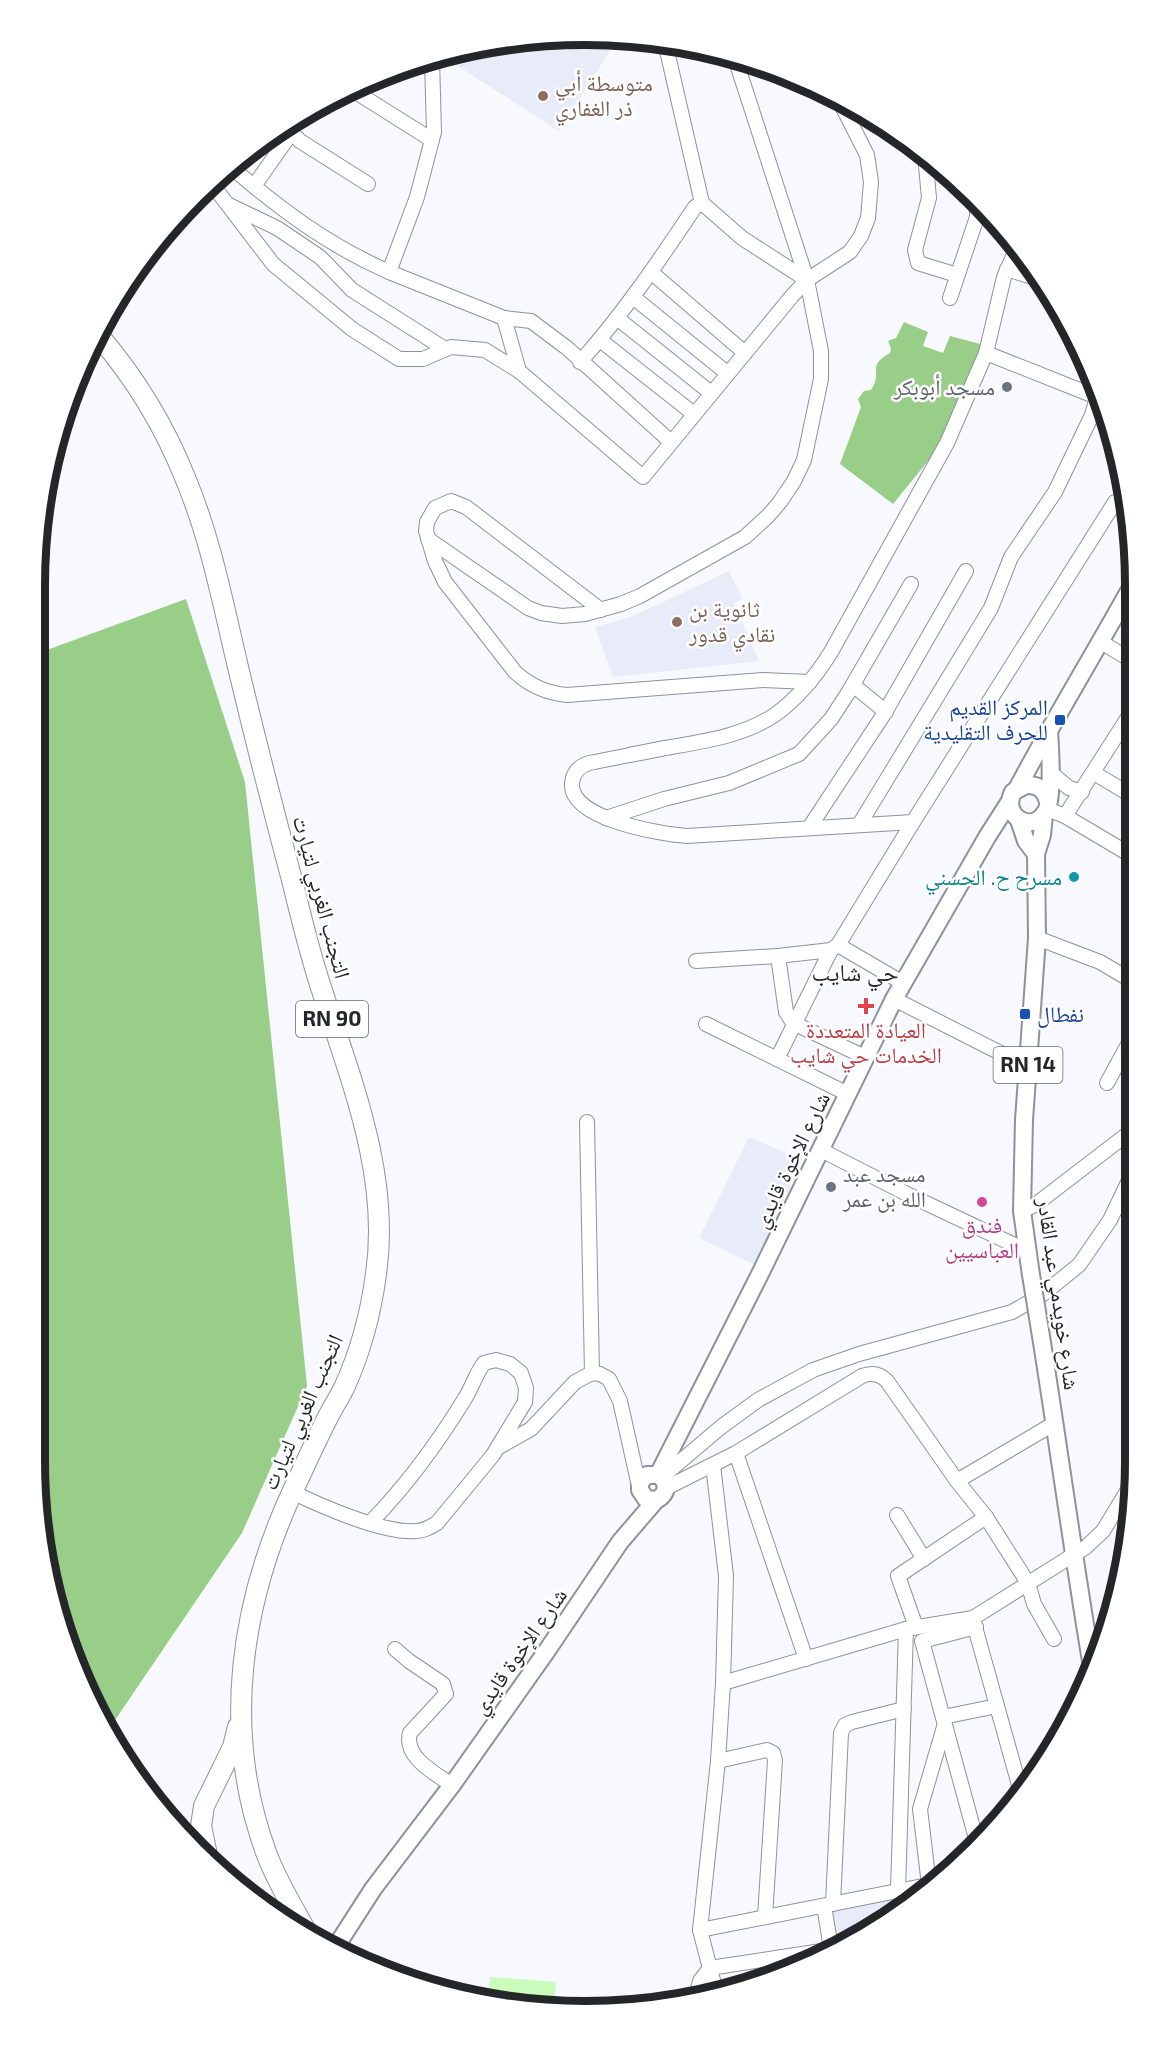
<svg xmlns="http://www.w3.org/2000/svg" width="1170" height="2046" font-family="'Exo 2','Noto Naskh Arabic',sans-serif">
  <rect width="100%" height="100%" fill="#f7f9fe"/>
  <g fill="#e8ecf8">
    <path d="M585,35L618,38L559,131L450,61L445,55L477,45Z"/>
    <path d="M729,571L742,598L734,604L759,661L613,677L595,627L631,617Z"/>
    <path d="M749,1137L802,1160L755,1265L699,1238Z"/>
    <path d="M919,1893L836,1945L830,1908Z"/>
  </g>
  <path fill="#cafbbb" d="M490,1977L556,1982L554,2004L488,1997Z"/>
  <g fill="#98ce87">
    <path d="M904,322L928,332L923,346L943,353L950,336L984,345L945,440L893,504L840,464L861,407L858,399L864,391L871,390C884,371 865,367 890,353L891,349L888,341L896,338Z"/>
    <path d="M186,599L245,782L307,1386L242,1533L111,1726L64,1638L35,1461L36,654Z"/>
  </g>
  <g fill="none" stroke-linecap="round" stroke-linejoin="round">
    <defs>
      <g id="minor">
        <path d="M665,42L702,203L742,238L807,280"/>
        <path d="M351,89L432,140"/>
        <path d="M284,125L300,141L368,184"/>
        <path d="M925,155L929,198L915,250L918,263L957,275"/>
        <path d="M231,167C281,210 328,245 389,272L417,197L434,132L432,59"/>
        <path d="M211,183L273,264L352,329L399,359H423L451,347L485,350L519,371"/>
        <path d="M254,186L292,132"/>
        <path d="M229,205L277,228L320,257L352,290L445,349"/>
        <path d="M1007,269L1038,279"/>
        <path d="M389,272L504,318L531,321L567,348L671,442"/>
        <path d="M651,272L745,353"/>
        <path d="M633,297L727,373"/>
        <path d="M950,298L977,217V199"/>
        <path d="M504,318L519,371L643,477L792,296L807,280L850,252L861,236L868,218L871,182L867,155L839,100"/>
        <path d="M617,318L711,393"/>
        <path d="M600,340L694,414"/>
        <path d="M986,353L1102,399"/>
        <path d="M580,362C623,314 659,261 695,207L702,203"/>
        <path d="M428,539L528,608L541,613L562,616L585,614L621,604L640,596L745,537L768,516L780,502L794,481L804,460L821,379V351L807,280L735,58"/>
        <path d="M601,610L466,507L451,501L435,508L427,522L426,531L435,561L445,582L515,672C530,686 546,693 567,695L763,680L810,682"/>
        <path d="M1101,642L1134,662"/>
        <path d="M853,685L886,712"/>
        <path d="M1051,773L1069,788L1082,792"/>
        <path d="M1094,773L1134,797"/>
        <path d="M1047,809L1065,816L1134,857"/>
        <path d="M1065,816L1134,708"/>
        <path d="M606,818L664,799L729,783L799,754L831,719L848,693L911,584"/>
        <path d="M913,822L687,836C660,834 569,819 572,783C573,772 580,766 589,763C616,758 643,752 671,747C706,741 746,735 776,714C798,698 816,676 831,652L947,443L986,353L1004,277L1016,250"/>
        <path d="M859,825L991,608L1011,557L1055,492L1092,415L1099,391"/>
        <path d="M809,828L884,714L966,571"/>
        <path d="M1037,938L1100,962L1134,982"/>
        <path d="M838,945L903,983"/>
        <path d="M778,956L786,1012L793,1023L865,1057"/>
        <path d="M696,961L778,956L831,950"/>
        <path d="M894,999L1028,1067"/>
        <path d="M706,1024L848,1094"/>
        <path d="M777,1059L831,950L838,945L913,822L1115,502"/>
        <path d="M1107,1083L1131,1039L1134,1028"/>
        <path d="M587,1122L592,1373"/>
        <path d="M821,1150L909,1195L1027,1251"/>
        <path d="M1022,1211L1035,1205L1134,1129"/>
        <path d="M499,1447L531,1429L575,1382L592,1373L600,1374L609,1379L620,1401L639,1486"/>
        <path d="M736,1453L806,1659"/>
        <path d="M713,1465L726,1576L723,1683L718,1761L700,1930L715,1988"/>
        <path d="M662,1477L721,1427L758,1400L813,1370L859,1354L1012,1312L1043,1294L1079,1265L1110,1220L1134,1170"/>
        <path d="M957,1481L1055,1423"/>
        <path d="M666,1488L736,1453L862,1376C872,1372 880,1374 887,1381L957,1481L986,1517L1028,1583L1034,1604L1054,1639"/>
        <path d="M292,1492C321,1506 384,1534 416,1531C424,1531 430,1527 437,1523L493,1455L525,1402L526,1388L521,1373L510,1364L496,1360L484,1363C475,1375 472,1388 464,1400C437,1444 406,1486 370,1523"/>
        <path d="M897,1515L924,1559"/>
        <path d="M973,1620L1021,1792"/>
        <path d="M916,1627L898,1576L986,1517"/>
        <path d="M976,1627L922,1641L977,1842"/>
        <path d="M395,1649L409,1661L443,1684L446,1694L410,1733C403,1757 436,1774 452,1785"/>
        <path d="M723,1683L906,1629L973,1618L1086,1547L1103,1531L1134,1480"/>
        <path d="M943,1717L997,1706"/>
        <path d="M718,1761L767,1750L773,1753L775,1760L765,1917"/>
        <path d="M929,1885L920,1809L944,1727"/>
        <path d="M898,1891L906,1629"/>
        <path d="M833,1904L841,1733L845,1725L852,1722L904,1709"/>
        <path d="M824,1906L831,1948"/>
        <path d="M700,1930L933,1884"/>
        <path d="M781,1957L784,1972"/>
        <path d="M697,1993L700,1981L710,1968L828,1950"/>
      </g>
      <g id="major">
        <path d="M1017,789C1054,719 1096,651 1134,582"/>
        <path d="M1048,802C1045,790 1038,784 1026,785L1013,792C1001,816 1031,834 1045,813C1054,800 1050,748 1049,730"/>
        <path d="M1019,820L1026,841L1036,854"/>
        <path d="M1031,1275L1022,1211L1024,1120L1037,938L1036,854L1042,835L1044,814"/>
        <path d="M1040,1330C1058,1442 1073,1555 1092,1667"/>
        <path d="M658,1475L760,1274L894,999L987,837L1010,801"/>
        <path d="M337,1945L373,1889L452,1785L546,1652L620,1542L656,1500C668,1494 669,1482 658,1475H647L640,1482V1490L646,1499L656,1500"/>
      </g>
      <g id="highway">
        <path d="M99,336C136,379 165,427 186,480C211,540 223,604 238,667C255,738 273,809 292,880C300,913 308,946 318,978C348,1073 391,1172 376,1274C371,1312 360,1353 344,1388C339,1398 333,1407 328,1417C316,1440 306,1463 295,1486C240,1603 221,1732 267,1855C277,1881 292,1906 306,1931"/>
        <path d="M206,1850L201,1826L204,1806L233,1747L238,1727"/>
      </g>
    </defs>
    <use href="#minor" stroke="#8f9299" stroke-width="16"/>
    <use href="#major" stroke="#8f9299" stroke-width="20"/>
    <use href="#highway" stroke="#8f9299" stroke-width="22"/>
    <use href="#minor" stroke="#fff" stroke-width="14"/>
    <use href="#major" stroke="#fff" stroke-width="16"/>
    <use href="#highway" stroke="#fff" stroke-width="20"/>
    <defs>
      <path id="major-bridge" d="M1031,1275L1040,1330"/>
    </defs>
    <use href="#major-bridge" stroke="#8f9299" stroke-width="20" stroke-linecap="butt"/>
    <use href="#major-bridge" stroke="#fff" stroke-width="16"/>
  </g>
  <g fill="#8d6e63" stroke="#fff" stroke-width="2">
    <circle cx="543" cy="96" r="6"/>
    <circle cx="677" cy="622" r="6"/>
  </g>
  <g fill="#6b7280" stroke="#fff" stroke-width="2">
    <circle cx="1007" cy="387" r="6"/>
    <circle cx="831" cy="1187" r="6"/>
  </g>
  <g fill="#1a4fb4" stroke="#fff" stroke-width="2">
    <rect x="1054" y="714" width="12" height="12" rx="3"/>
    <rect x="1019" y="1008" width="12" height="12" rx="3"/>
  </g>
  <circle fill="#0f9aa8" stroke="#fff" stroke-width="2" cx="1074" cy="877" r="6"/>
  <path fill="#e0444e" stroke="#fff" stroke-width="2" d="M863 997h6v6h6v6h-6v6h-6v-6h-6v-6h6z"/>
  <circle fill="#d1479c" stroke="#fff" stroke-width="2" cx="982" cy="1202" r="6"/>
  <g text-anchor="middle" stroke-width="5" stroke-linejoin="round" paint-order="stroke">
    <g fill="#fff" stroke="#666769" stroke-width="1.5">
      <rect x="296" y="1001" width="72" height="36" rx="4.5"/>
      <rect x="993.5" y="1047" width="69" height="36" rx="4.5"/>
    </g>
    <g font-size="21" font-weight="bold" fill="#252629">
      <text x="332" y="1026">RN 90</text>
      <text x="1028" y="1072">RN 14</text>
    </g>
    <g font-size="22" fill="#785e54" stroke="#fff" text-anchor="start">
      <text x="555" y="91">متوسطة أبي<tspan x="555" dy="25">ذر الغفاري</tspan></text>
      <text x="689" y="617">ثانوية بن<tspan x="689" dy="25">نقادي قدور</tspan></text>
    </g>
    <g font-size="22" fill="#5b616d" stroke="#fff" text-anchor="end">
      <text x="995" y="395">مسجد أبوبكر</text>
      <text x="843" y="1182" text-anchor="start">مسجد عبد<tspan x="843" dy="25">الله بن عمر</tspan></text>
    </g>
    <g font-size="22" fill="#164399" stroke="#fff" text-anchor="end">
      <text x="1048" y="715">المركز القديم<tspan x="1048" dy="25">للحرف التقليدية</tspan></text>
      <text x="1037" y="1022" text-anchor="start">نفطال</text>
    </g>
    <g font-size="22" fill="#0d838f" stroke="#fff" text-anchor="end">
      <text x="1062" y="885">مسرح ح. الحسني</text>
    </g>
    <g font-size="22" fill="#252629" stroke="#fff">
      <text transform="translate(322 897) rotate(75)" y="8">التجنب الغربي لتيارت</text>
      <text transform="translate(791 1160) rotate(-64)" y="8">شارع الإخوة قايدي</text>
      <text transform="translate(1059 1294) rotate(82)" y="8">شارع خويدمي عبد القادر</text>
      <text transform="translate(302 1412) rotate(-66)" y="8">التجنب الغربي لتيارت</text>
      <text transform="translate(519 1651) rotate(-55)" y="8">شارع الإخوة قايدي</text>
    </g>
    <g font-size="22" fill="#be3a42" stroke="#fff">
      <text x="866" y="1038">العيادة المتعددة<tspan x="866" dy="25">الخدمات حي شايب</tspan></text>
    </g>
    <g font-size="22" fill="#b23c85" stroke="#fff">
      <text x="982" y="1233">فندق<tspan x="982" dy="25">العباسيين</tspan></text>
    </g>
    <g font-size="24" fill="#252629" stroke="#fff">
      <text x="855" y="981">حي شايب</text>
    </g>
  </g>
  <path d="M0 0H1170V2046H0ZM585 45H585A540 540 0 0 1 1125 585V1461A540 540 0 0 1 585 2001H585A540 540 0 0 1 45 1461V585A540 540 0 0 1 585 45Z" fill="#fff" fill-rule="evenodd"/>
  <path fill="none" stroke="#252629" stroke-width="8" d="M585 45H585A540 540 0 0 1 1125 585V1461A540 540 0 0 1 585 2001H585A540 540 0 0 1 45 1461V585A540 540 0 0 1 585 45Z"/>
</svg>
